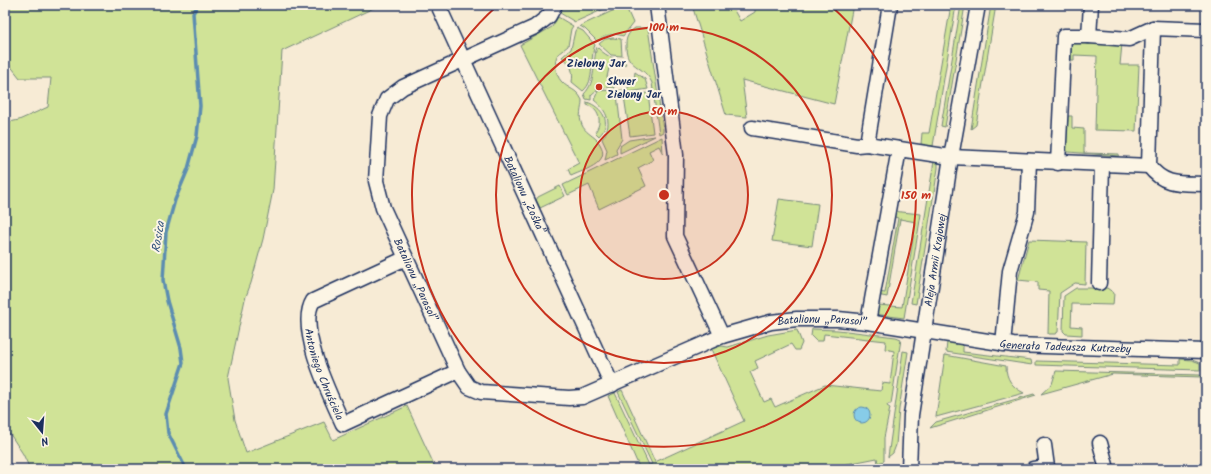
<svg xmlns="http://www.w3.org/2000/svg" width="1211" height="474" font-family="Kalam,sans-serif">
  <rect width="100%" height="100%" fill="#f7ebd5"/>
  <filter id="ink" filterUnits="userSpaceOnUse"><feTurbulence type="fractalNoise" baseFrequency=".025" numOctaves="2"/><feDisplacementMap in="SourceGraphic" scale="8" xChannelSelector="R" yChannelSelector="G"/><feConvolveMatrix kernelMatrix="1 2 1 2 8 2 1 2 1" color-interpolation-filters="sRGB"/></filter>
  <g filter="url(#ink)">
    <g fill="#d0e397" stroke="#76897a">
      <path d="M9,5H380L282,51L273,190L263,239L251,283L245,299L228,378L235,420L246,453L324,422L333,440L407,406L436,469H30L23,454L10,434L5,435V123L19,120L48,107L51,78H20L5,59V6Z"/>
      <path d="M562,5H613L575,22L560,13Z"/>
      <path d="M625,5L633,23L623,36C613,32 604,36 597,41L585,29L580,26Z"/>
      <path d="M692,5H731L740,21L755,12V5H853L834,104L742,80L747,117L726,115Z"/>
      <path d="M951,5H956L933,146L921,144L922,133H929Z"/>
      <path d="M961,5H965L945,127L941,126Z"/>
      <path d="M991,5H996L976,125L971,129Z"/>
      <path d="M558,17L573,26L571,29L568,46C565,49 561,51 558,54C553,62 556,75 561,81C569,90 576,88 582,100C582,109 578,116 582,125C585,132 592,135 597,140C615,162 586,169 571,176L568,169L579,163L520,45L552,27Z"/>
      <path d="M577,28L583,31L595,45C589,60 596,80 583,91L572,82C574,72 571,63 562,57L571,49L575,31Z"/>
      <path d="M635,28H648L663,129V132L659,134L652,83C644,64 625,69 626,44C626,37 629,32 635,28Z"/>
      <path d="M613,38L621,39L622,56L611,55L599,44L605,39Z"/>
      <path d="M1074,41L1122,44L1120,65H1139L1136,131L1095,130L1097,56L1074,55V60H1071V45Z"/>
      <path d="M597,47C605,55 612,59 623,60L626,64L609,68L607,77L615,88C604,87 599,87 591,95V100L586,99L584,94C597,81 592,63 597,47Z"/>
      <path d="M635,72L645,79L648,89L617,94L622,139L616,149L617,154L605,160L607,150L602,139C613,125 608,111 594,100L598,91C614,88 633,98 635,72Z"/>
      <path d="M648,93L653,133L630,136L624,96Z"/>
      <path d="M587,102C602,107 613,123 599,136L595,132C603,122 599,109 587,105Z"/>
      <path d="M1068,116H1072V128L1084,129V153L1119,154V156L1068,152L1066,149Z"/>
      <path d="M655,136L620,153V146L629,140Z"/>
      <path d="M662,137L663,154L659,146L649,151L653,160L638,168L646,186L599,209L589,185L568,195L563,185Z"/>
      <path d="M934,161L938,163V168L916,304L911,303Z"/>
      <path d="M560,186L565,196L540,208L536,200L538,197Z"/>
      <path d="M779,199L818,204L812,246L772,241Z"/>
      <path d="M892,211L921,214L904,318L874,314L878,305L902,307L916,222L900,219L887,297L877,295L878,292L885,293L898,218L891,216Z"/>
      <path d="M1029,240L1086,242L1085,284L1075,283L1060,293L1058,332L1055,334H1048L1049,291L1038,290V282L1018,280Z"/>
      <path d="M1076,288H1107L1114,293L1113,305L1072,304L1071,326L1082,327V335L1066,334L1063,331L1064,296Z"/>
      <path d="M812,329L838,330L896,337L901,339L891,404H888L887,406L890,408L884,438V461L878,463L877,458L822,469H640L608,396L615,393L649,465L652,464L618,392L622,390L655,462L744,421L711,349L721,346L728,347L768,335L797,330L802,343L799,350H795L791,344L755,361L758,368L750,372L764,402L771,399L775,407L825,385L881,391L882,383L890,384L894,351L885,349L886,341L824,334L823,341H816L811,336Z"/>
      <path d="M947,342L961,343L963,345V352L1031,360L1032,365L946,352Z"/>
      <path d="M903,351L908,352L899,409L896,445L893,453L888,457Z"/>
      <path d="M945,355L1006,366C1006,379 1012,387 1024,393L936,417Z"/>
      <path d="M1180,359L1192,360L1200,363V370L1036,365V361L1180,365Z"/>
      <path d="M1056,371L1200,375L1201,377L1113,374L1041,394L1052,384Z"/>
      <path d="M1034,394L1036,395L930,428L936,422Z"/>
    </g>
    <circle fill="#87cce8" stroke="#5c8db1" cx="862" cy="415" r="8"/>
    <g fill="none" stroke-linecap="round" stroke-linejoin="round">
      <path stroke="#5c8db1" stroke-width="3.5" d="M186,469L168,433L166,414L183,363L181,348L167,301L163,280L166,232L175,200L188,169L197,136L200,106L193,13L198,5"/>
      <defs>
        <g id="minor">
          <path id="s1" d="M438,5L612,385"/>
          <path id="s2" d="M555,5L549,16L535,27L403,87L387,99L380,116L376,181L383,208L458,371L469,387L481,392L569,398L582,397L722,336L771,322L797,319H838L868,322L1013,345L1206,351"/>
          <path d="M657,5L676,155L675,236L722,336"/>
          <path d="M1089,36L1129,39L1153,28L1206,30"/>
          <path d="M752,128L857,145L867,144L951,157L1149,166L1153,28"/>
          <path d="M867,144L890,5"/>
          <path d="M1058,163L1064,36H1089L1091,5"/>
          <path d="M1149,166C1165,187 1182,183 1206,184"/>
          <path id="s3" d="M406,258L313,301C296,328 331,397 343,424L458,371"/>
          <path d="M1099,283L1102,165"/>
          <path d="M868,322L899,149"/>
          <path d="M1003,344L1010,271L1027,212L1029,161"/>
          <path d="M1100,443L1107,469"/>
          <path d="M1044,445L1047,467"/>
          <path id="s4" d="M909,469L911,415L951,157L978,5"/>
          <path d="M1033,469L1047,467L1048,469"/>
        </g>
      </defs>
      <use href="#minor" stroke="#1b2f5e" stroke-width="17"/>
      <use href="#minor" stroke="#fcf5e5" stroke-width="14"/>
    </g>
  </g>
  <circle cx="664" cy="195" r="84" fill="#c8321e" fill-opacity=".12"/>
  <g fill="none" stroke="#c8321e" stroke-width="2">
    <circle cx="664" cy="195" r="84"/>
    <circle cx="664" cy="195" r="168"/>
    <path d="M831 6A252 252 0 1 1 497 6"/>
  </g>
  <circle fill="#c8321e" stroke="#fcf5e5" stroke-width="1.5" cx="599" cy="87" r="4"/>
  <g text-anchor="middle" stroke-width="4" stroke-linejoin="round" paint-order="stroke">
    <g font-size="11" font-weight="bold" fill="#1b2f5e" stroke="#fcf5e5" text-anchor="start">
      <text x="607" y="85">Skwer<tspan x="607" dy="13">Zielony Jar</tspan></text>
    </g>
    <g font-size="11" fill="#1b2f5e" stroke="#fcf5e5">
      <text dy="4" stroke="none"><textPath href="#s1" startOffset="209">Batalionu „Zośka”</textPath></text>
      <text dy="4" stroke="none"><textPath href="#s4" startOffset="211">Aleja Armii Krajowej</textPath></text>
      <text dy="4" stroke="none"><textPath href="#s2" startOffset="386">Batalionu „Parasol”</textPath></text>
      <text dy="4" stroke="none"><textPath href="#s2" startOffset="875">Batalionu „Parasol”</textPath></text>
      <text dy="4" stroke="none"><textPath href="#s2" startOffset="1120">Generała Tadeusza Kutrzeby</textPath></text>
      <text dy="4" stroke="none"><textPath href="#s3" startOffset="179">Antoniego Chruściela</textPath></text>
    </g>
    <g font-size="12" font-weight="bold" fill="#1b2f5e" stroke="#fcf5e5">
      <text x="596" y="67">Zielony Jar</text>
    </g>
    <g font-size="12" font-style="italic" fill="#365680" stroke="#fcf5e5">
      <text transform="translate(158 237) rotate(-81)" y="4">Rosica</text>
    </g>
  </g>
  <circle cx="664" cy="195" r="6" fill="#c8321e" stroke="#fcf5e5" stroke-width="2"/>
  <g font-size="12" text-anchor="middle" font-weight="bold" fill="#c8321e" stroke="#fcf5e5" stroke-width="4" stroke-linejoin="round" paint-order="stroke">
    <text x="664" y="31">100 m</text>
    <text x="664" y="115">50 m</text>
    <text x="916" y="199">150 m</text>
  </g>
  <rect width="1211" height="474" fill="none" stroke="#fcf5e5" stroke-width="20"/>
  <rect x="10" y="10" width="1191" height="454" fill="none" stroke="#1b2f5e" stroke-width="1.5" filter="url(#ink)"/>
  <g transform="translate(42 432) rotate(163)" stroke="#fcf5e5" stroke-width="3" paint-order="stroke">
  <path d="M0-3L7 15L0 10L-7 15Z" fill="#1b2f5e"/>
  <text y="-6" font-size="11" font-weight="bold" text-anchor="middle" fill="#1b2f5e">N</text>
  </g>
</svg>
